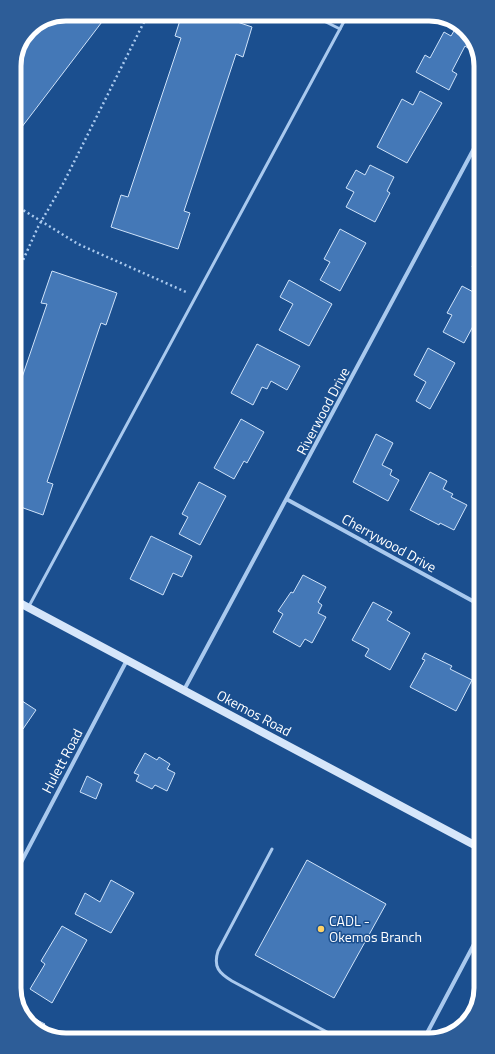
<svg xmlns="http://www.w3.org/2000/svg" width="495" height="1054" font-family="'Titillium Web',sans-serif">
  <rect width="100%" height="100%" fill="#1b4f8f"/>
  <g fill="#4478b7" stroke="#cfe3fa">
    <path d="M66,14H108L15,136L21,140L14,149V63L29,29Z"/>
    <path d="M182,14H214L252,27L243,57L236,54L184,211L190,213L178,249L111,227L121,195L128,197L181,38L175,36Z"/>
    <path d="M458,24L461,25L472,41L468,48L465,46L452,71L457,74L449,90L416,72L425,55L430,58L444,32L451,36Z"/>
    <path d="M420,91L442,103L407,163L377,147L402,99L413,105Z"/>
    <path d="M370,165L394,177L387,191L390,193L375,222L346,207L354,192L346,188L356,170L365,175Z"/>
    <path d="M340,229L366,243L340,291L320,280L330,262L324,259Z"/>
    <path d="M479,253V271L472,267Z"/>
    <path d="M52,271L117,293L106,325L101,323L47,482L53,484L43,515L15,505V398L47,304L41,303Z"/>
    <path d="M289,280L332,304L309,346L279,330L293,304L280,297Z"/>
    <path d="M462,286L479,295V315L464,343L443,332L452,315L447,313Z"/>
    <path d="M257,344L300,366L287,390L271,381L267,389L262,387L253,405L231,393Z"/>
    <path d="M428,348L455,363L430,409L416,401L426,382L414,375Z"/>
    <path d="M241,419L264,432L247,463L244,461L234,479L214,468Z"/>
    <path d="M376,434L393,443L382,465L392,470L390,475L399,480L388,501L353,482Z"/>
    <path d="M430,472L447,481L443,489L453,494L451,497L467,505L454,530L440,523L439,525L410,510Z"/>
    <path d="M199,482L226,496L200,545L179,534L188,517L182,514Z"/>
    <path d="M480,519V536L473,532Z"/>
    <path d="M151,536L192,556L182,577L173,573L163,595L130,579Z"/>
    <path d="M303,575L326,587L318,602L322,605L318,613L326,617L312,643L305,639L300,647L273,632L283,614L278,611L291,592L293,593Z"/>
    <path d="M373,602L392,612L387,620L410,633L390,670L365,656L369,649L352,640Z"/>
    <path d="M425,653L452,666L450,669L472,680L456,711L410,687L425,660L422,659Z"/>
    <path d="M16,697L36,710L23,729L16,725Z"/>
    <path d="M145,753L157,760L159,757L170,764L167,769L175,773L167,791L155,785L152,789L136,781L139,775L134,773Z"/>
    <path d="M87,776L102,784L96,799L80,792Z"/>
    <path d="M307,860L386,904L334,998L255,955Z"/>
    <path d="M111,880L134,893L111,933L75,914L85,893L100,902Z"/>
    <path d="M62,926L87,940L52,1003L30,989L45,964L41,961Z"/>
    <path d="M23,1013L45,1024L40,1031L34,1029Z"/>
  </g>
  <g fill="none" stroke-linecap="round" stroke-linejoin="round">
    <g stroke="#a9c9ee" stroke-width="2.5" stroke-dasharray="2 3" stroke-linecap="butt">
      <path d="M15,205L78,244L186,292"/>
      <path d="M15,278L38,227L64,182L148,14"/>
    </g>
    <g stroke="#a9c9ee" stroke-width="3">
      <path d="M310,14L340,29"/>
      <path d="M28,608L348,14"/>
      <path d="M272,849L218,951C213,967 219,973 232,981L338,1038"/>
    </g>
    <g stroke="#a9c9ee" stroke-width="4">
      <path d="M288,500L480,605"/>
      <path d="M184,690L478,141"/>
      <path d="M16,872L127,660"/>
      <path d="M425,1037L481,931"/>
    </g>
    <path stroke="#d6e6fa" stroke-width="8" d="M16,601L480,848"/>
  </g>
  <circle fill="#ffd166" stroke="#1b4f8f" stroke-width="1.5" cx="321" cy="929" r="4"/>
  <g text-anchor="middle" stroke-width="3" stroke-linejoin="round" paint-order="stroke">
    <g font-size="14" fill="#fff" stroke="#1b4f8f">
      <text transform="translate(323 411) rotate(-62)" y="5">Riverwood Drive</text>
      <text transform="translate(389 543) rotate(29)" y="5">Cherrywood Drive</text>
      <text transform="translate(254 713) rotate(28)" y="5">Okemos Road</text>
      <text transform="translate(62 761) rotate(-62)" y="5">Hulett Road</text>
    </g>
    <g font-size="14" fill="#fff" stroke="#1b4f8f" text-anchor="start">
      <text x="329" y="926">CADL -<tspan x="329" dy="16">Okemos Branch</tspan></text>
    </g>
  </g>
  <path d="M0 0H495V1054H0ZM66 21H429A45 45 0 0 1 474 66V988A45 45 0 0 1 429 1033H66A45 45 0 0 1 21 988V66A45 45 0 0 1 66 21Z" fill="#2d5d98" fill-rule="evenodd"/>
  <path fill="none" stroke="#fff" stroke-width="5" d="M66 21H429A45 45 0 0 1 474 66V988A45 45 0 0 1 429 1033H66A45 45 0 0 1 21 988V66A45 45 0 0 1 66 21Z"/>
</svg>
